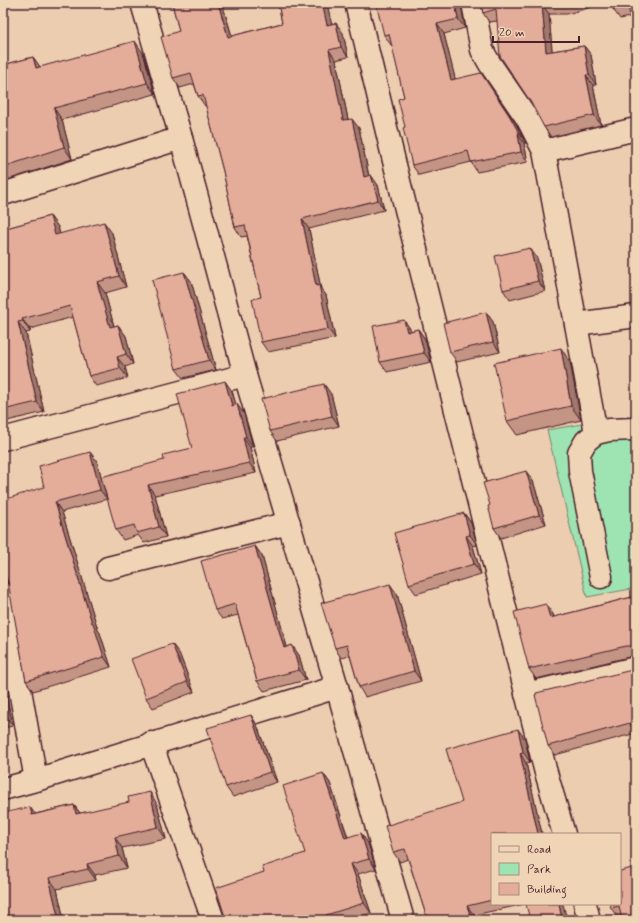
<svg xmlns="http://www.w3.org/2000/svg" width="639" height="923" font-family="Mynerve,sans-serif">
  <rect width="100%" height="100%" fill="#edcdb0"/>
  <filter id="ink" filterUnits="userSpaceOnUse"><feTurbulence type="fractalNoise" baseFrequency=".025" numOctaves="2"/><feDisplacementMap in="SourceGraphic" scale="8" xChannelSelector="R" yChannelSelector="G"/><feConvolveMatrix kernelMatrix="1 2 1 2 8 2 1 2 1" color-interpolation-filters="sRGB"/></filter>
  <g filter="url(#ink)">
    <path fill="#9ee4b2" stroke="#74826e" d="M636,415V588L587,597L547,430Z"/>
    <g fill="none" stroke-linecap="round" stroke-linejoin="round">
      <defs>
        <g id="minor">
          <path d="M142,3L181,138L245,375L337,687L403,920"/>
          <path d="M356,3L395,165L545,769L564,834"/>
          <path d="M473,3L482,50L490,64L527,118L544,151L576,324L596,433"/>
          <path d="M544,151L636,129"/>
          <path d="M3,194L181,138"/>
          <path d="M576,324L636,316"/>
          <path d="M3,439L245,375"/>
          <path d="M108,568L289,523"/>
          <path d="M601,577L580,471L579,453L586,441L596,433L609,430L636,429"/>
          <path d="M3,594L36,780"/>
          <path d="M526,694L636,668"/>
          <path d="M151,743L213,920"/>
          <path d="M3,789L36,780L337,687"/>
          <path d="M585,904L589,920"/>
        </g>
      </defs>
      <use href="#minor" stroke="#4a1f2b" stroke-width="25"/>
      <use href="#minor" stroke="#efd5b6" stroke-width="22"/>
    </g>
    <g fill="#c49584" stroke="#4a1f2b">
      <path d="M172,3H222L232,36L282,23L278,3H327L331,24L343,33L348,57L336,60L348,119L359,128L369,176L378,185L384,210L309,229L321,289L326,295L335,338L268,352L261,342V297L247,236L241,237L235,227L223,171L206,106H205L198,96L194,84L180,88L173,78L179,31Z"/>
      <path d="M481,3H606L567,14H549L552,51L584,46L591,55L596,85H593L601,125L551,137L544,127L497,21L489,22L483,13Z"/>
      <path d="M636,3L630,17L620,19L613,9Z"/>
      <path d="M461,5L465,28L444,34L455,79L516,124L526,143H524L528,162L477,172L471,162L419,175L412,165L405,127L404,97L392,44L391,45L384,35Z"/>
      <path d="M143,53L155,94L62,120L72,159L7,180L3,174V65L33,57L40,67Z"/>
      <path d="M50,216L58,227L60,234L112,233L126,287L105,293L114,326L118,325L126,336L133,364L125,367L128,378L96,386L89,376L73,317L30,329V332L26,333L44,412L3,422V229Z"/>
      <path d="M537,258L545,291L510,300L503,290Z"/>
      <path d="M184,272L191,281L216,370L183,378L176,369Z"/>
      <path d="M486,312L493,322L500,352L457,362L450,352Z"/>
      <path d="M404,320L411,331L418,329L425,339L431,362L387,372L380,362Z"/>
      <path d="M570,362L581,420L517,435L507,421Z"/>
      <path d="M232,391L236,405L244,414L253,447H250L256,473L155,495L166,537L144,543L138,535L123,540L116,530L164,460L192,448Z"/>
      <path d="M331,394L339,426L277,441L270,431Z"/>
      <path d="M97,461L107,499L62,512L98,630L100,633L111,667L33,691L26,681L9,583L8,582H3V522L8,521L44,487Z"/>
      <path d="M533,481L546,524L501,538L494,528L490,505Z"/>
      <path d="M464,513L471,523L477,545L473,546L481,574L416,594L409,584Z"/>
      <path d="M255,546L262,556L287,647L299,655L306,680L264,691L257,681L238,615L222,619L215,610Z"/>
      <path d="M397,594L421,681L365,697L359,687L350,656L341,658L335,648Z"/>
      <path d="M636,596V656H633L536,679L529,669L553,614L554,617Z"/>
      <path d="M179,653L194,692L153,708L146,698Z"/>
      <path d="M3,666L9,698L7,699L13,726L3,728Z"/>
      <path d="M636,668V733L555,755L548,746L632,670Z"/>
      <path d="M251,715L257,725L277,782L233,797L226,787Z"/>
      <path d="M525,739L530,762L526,763L542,834H492V904H525L474,915L476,920H429L426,915L408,859L400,862L393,852L462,802Z"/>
      <path d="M323,773L330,783L348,837L368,843L376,869L358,874L371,913L348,920H226L264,872L305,853Z"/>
      <path d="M157,804L166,839L122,848L127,868L95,875L96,880L57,889L64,920H3L35,814L74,805L80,813Z"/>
      <path d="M620,904L622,917L618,918L611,908Z"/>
    </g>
    <g fill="#a0796c" stroke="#4a1f2b">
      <path d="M218,3H222L235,47L228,37Z"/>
      <path d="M322,3H327L334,35L327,25Z"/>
      <path d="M455,3H461V5L465,28L458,19Z"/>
      <path d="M542,4L549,14L553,62L546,52Z"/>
      <path d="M336,23L343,33L348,57L341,47Z"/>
      <path d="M437,24L444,34L458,90L451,80Z"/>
      <path d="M135,41L143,53L155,94L147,83Z"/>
      <path d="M584,46L591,55L596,85L589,75Z"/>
      <path d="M329,50L336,60L350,130L343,120Z"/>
      <path d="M33,57L41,68H36Z"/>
      <path d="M481,73L516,124L526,143L519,133Z"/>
      <path d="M586,75L593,85L601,125L594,115Z"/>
      <path d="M54,108L62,120L72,159L64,147Z"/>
      <path d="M352,119L359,128L371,187L364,177Z"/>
      <path d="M518,134L524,143L528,162L521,152Z"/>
      <path d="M371,175L378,185L384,210L378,200Z"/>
      <path d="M50,216L58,227L63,246L55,235Z"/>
      <path d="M302,219L309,229L321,289L326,295L335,338L328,329L316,286Z"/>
      <path d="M104,222L112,233L126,287L119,276Z"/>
      <path d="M530,248L537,258L545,291L538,281Z"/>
      <path d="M184,272L191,281L216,370L209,360Z"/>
      <path d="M97,282L105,293L117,338L110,327Z"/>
      <path d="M486,312L493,322L500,352L493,342Z"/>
      <path d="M22,319L30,329V332L23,321Z"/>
      <path d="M404,320L411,330L414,342L407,332Z"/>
      <path d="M18,322L26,333L44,412L37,402Z"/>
      <path d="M118,325L126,336L133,364L126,354Z"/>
      <path d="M418,329L425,339L431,362L424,353Z"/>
      <path d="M561,348L570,362L581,420L571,406Z"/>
      <path d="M117,357L125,367L128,378L120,368Z"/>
      <path d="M225,381L232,391L239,415L232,406Z"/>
      <path d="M324,384L331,394L339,426L332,416Z"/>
      <path d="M237,404L244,414L253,447L246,437Z"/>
      <path d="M243,437L250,447L256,473L249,463Z"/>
      <path d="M90,452L97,461L107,499L100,490Z"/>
      <path d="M526,471L533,481L546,524L539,515Z"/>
      <path d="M148,485L155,495L166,537L159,527Z"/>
      <path d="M55,502L62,512L98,630L100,633L111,667L104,657L92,623Z"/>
      <path d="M464,513L471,523L477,545L470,535Z"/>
      <path d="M466,536L473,546L481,574L474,564Z"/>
      <path d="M255,546L262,556L290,658L284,648Z"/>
      <path d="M390,584L397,594L421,681L414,671Z"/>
      <path d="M546,604L553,614L556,628L550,618Z"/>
      <path d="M172,644L179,653L194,692L187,682Z"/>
      <path d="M292,645L299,655L306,680L299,670Z"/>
      <path d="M3,666L9,698L3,690Z"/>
      <path d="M3,693L7,699L13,726L6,716L3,702Z"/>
      <path d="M251,715L257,725L277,782L270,772Z"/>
      <path d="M518,729L525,739L530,762L523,752Z"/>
      <path d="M520,753L526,763L542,834H538Z"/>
      <path d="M323,773L330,783L351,848L345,838Z"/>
      <path d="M150,792L157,804L166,839L158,827Z"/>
      <path d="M74,805L82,816L76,814Z"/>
      <path d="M30,807L38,818L32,815Z"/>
      <path d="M361,833L368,843L376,869L369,859Z"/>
      <path d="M115,837L122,848L127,868L119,856Z"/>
      <path d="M87,864L95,875L96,880L88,869Z"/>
      <path d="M351,864L358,874L371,913L364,903Z"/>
      <path d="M49,878L57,889L64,920H59Z"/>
      <path d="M559,904H563L567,920H562Z"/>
      <path d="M467,906L474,915L476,920H472Z"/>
    </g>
    <g fill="#e4ad9a" stroke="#4a1f2b">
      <path d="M172,3H218L228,37L282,23L278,3H322L327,25L336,23L341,47L329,50L343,120L352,119L364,177L371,175L378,200L302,219L316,286L319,285L328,329L261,342L252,299L261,297L245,225L235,227L223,171L203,95L198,96L191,73L173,78L161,37L179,31Z"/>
      <path d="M376,3H455L458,19L437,24L451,80L481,73L509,115L519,133L518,134L521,152L471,162L468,151L412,165L403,128L405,127L398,99L404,97L389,34L384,35Z"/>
      <path d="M481,3H563L560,4H542L546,52L584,46L589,75H586L594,115L544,127L530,101L500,56L496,9L483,13Z"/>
      <path d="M611,3H636V43L628,6L613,9Z"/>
      <path d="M135,41L147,83L54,108L64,147L3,167V65L33,57L36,68Z"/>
      <path d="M50,216L55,235L104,222L119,276L97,282L110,327L118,325L126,354L117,357L120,368L89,376L70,306L22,319L23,321L18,322L37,402L3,410V229Z"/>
      <path d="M530,248L538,281L503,290L495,256Z"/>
      <path d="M184,272L209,360L176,369L152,280Z"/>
      <path d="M486,312L493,342L450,352L443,323Z"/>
      <path d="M404,320L407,332L418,329L424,353L380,362L373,326Z"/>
      <path d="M561,348L571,406L507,421L494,363Z"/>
      <path d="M225,381L232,406L237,404L246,437H243L249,463L148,485L159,527L137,533L134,525L116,530L101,477L164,460L163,455L192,448L177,394Z"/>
      <path d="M324,384L332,416L270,431L261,399Z"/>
      <path d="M90,452L100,490L55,502L92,623H93L104,657L26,681L8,582L6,576L3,574V522L8,521L3,505V500L44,487L39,466Z"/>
      <path d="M526,471L539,515L494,528L488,506L490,505L483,483Z"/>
      <path d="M464,513L470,535L466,536L474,564L409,584L394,533Z"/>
      <path d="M255,546L284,648L292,645L299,670L257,681L235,604L215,610L201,561Z"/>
      <path d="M390,584L414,671L359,687L347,645L335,648L321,603Z"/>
      <path d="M636,596V648L633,646H626L529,669L514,612L546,604L550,618Z"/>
      <path d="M172,644L187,682L146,698L131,659Z"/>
      <path d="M636,668V724L631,726L630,723L583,736L548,746L535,695H536V693L632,670Z"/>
      <path d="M3,702L6,716L3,717Z"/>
      <path d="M251,715L270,772L226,787L207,728Z"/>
      <path d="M518,729L523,752L520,753L538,834H492V900L467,906L472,920H430L428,915H426L405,849L393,852L385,826L462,802L446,749Z"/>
      <path d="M323,773L345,838L361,833L369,859L351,864L364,903L326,915L327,917L316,920H226L216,888L264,872L262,867L305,853L283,786Z"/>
      <path d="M150,792L158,827L115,837L119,856L87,864L88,869L49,878L59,920H3V813L30,807L32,815L74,805L76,814L129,802L128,797Z"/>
      <path d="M636,867V920H622L619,906L611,908L610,904H620V871Z"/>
      <path d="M526,904H559L562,920H530Z"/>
    </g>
  </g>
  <rect width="639" height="923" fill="none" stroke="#efd5b6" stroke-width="16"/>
  <rect x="8" y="8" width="623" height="907" fill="none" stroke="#4a1f2b" stroke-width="1.5" filter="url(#ink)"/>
  <rect x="491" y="833" width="130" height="72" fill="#efd5b6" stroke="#ad8c7e"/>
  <rect x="499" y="846" width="20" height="6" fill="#efd5b6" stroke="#ad8c7e"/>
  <text x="527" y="853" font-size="12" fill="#4a1f2b">Road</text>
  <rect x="499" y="863" width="20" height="12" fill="#9ee4b2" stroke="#ad8c7e"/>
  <text x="527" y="873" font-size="12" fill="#4a1f2b">Park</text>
  <rect x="499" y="883" width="20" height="12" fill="#e4ad9a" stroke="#ad8c7e"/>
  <text x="527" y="893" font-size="12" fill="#4a1f2b">Building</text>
  <path d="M493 36v6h86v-6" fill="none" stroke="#4a1f2b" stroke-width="2"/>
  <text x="499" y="36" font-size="12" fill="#4a1f2b" stroke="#efd5b6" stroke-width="3" paint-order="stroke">20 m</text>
</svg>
